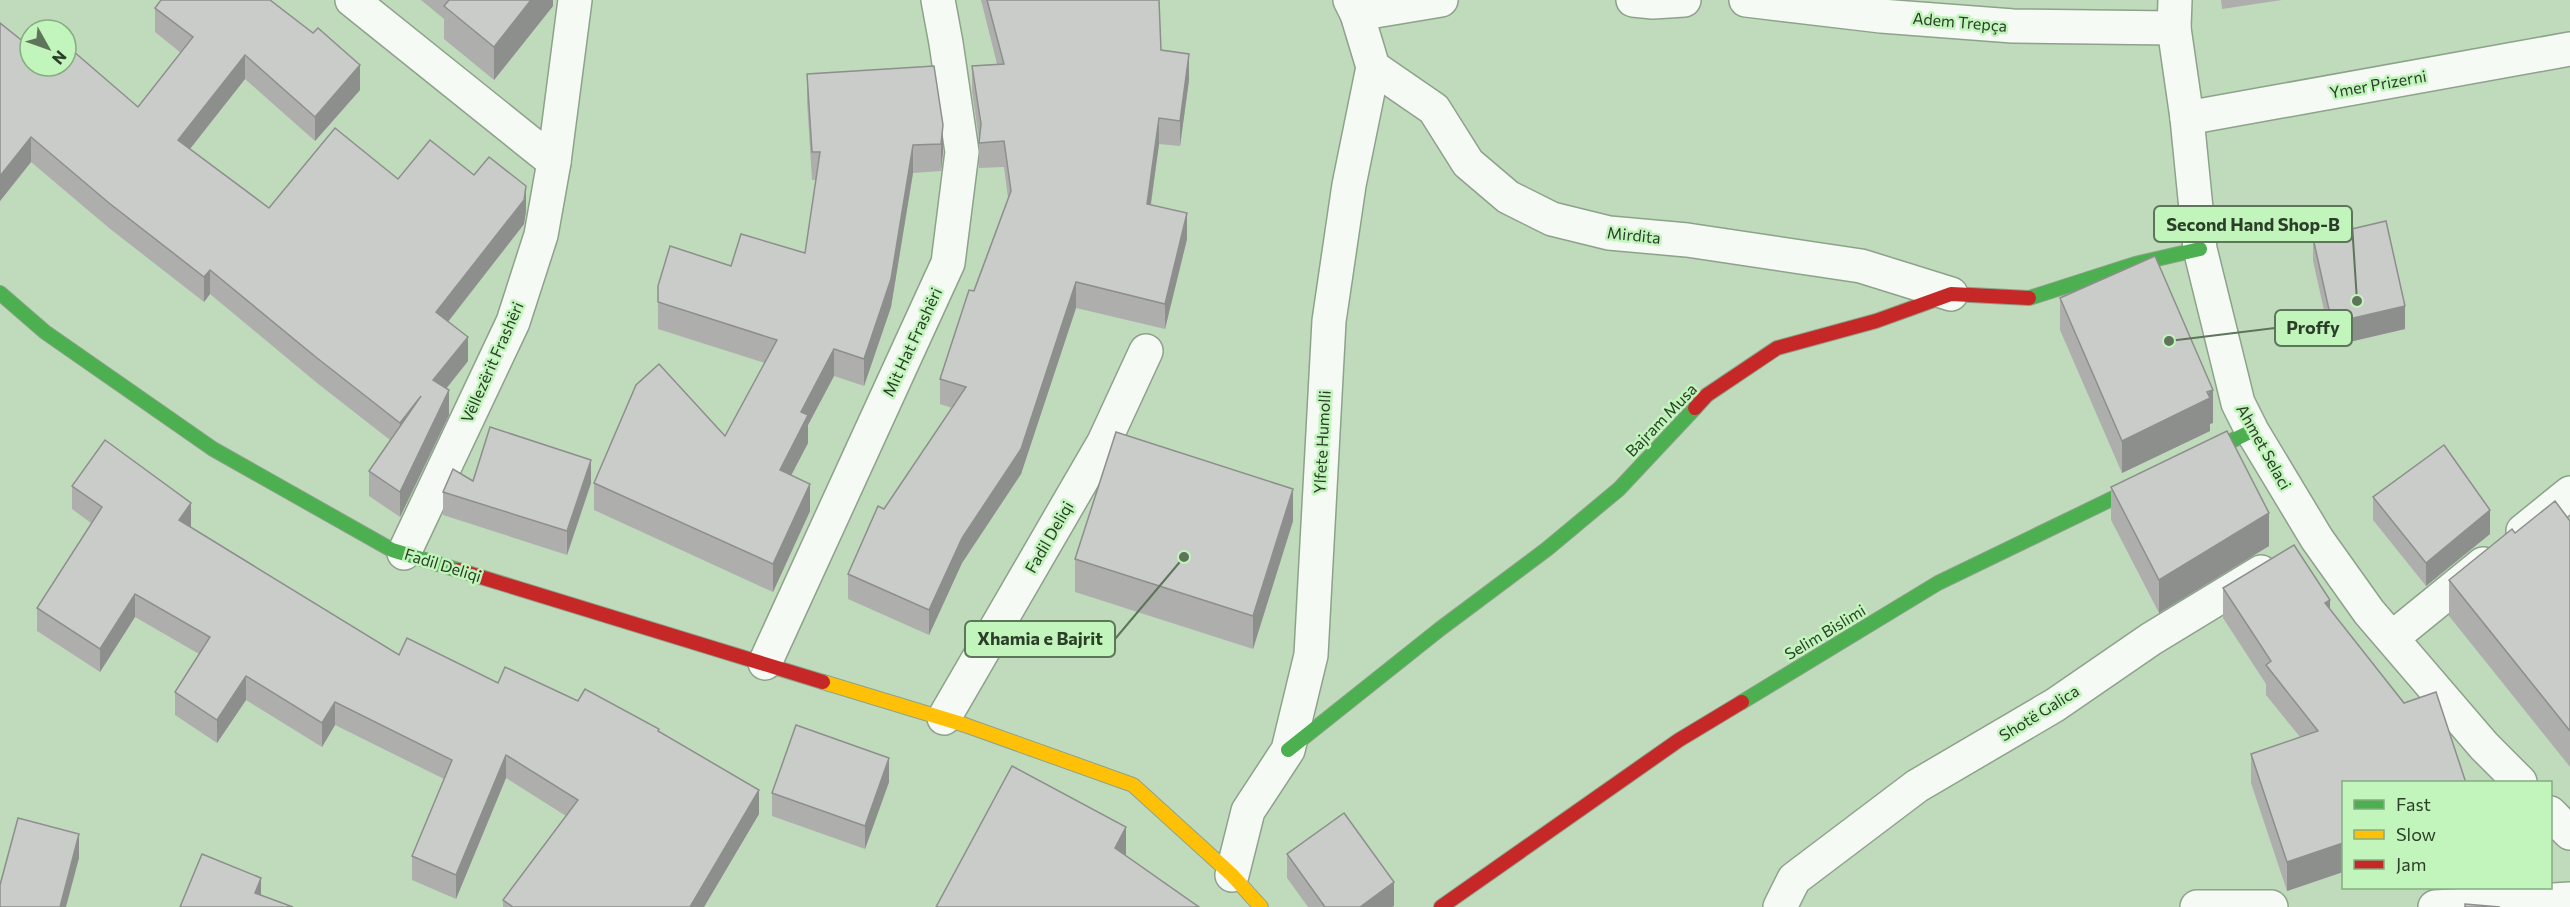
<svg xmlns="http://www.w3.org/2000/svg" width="2570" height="907" font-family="Commissioner,sans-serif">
  <rect width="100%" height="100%" fill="#c0dbbc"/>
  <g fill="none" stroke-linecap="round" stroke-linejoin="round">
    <defs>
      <g id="street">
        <path d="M352,0L554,162"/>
        <path d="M1633,0L1653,2L1684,0"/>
        <path d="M1746,0L1881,16L2013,26L2174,28"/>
        <path d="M2175,0L2174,28L2187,118L2200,249L2238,403L2252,431L2317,539L2369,612L2484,746L2520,782"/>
        <path d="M1357,14L1441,0"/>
        <path d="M1373,67L1434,109L1468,163L1508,197L1552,219L1609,233L1687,240L1861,266L1951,294"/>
        <path d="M2187,118L2570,49"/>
        <path d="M2523,531L2570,493"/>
        <path d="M404,553L513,322L541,235L554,162L575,0"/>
        <path d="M2392,638L2483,564"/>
        <path d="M765,663L948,263L962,152L946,43L938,0"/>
        <path d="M944,718L1104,442L1146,351"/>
        <path d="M2550,813L2570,833"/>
        <path d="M1232,875L1248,811L1288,750L1311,655L1329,321L1349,185L1373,67L1357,14L1350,0"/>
        <path d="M1780,907L1794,879L1917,786L2055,705L2151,639L2261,572"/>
        <path d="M2197,907H2271"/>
        <path d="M2435,907L2570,899"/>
      </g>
      <g id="fast">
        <path d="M0,293L45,332L213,449L392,550L458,570"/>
        <path d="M2029,298L2135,264L2200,249"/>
        <path d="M1742,702L1938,583L2252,431"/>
        <path d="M1288,750L1440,629L1547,549L1619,489L1695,408"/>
      </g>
      <path id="slow" d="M823,682L965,725L1133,785L1232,875L1261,907"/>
      <g id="jam">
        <path d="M1695,408L1707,395L1777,348L1876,321L1951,294L2029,298"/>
        <path d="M458,570L823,682"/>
        <path d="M1441,907L1679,740L1742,702"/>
      </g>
    </defs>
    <use href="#street" stroke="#8da28a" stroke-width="36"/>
    <use href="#fast" stroke="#8da28a" stroke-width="16"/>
    <use href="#slow" stroke="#8da28a" stroke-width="16"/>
    <use href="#jam" stroke="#8da28a" stroke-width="16"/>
    <use href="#street" stroke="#f6faf5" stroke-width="33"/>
    <use href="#fast" stroke="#4caf50" stroke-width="14"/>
    <use href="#slow" stroke="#ffc107" stroke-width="14"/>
    <use href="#jam" stroke="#c62828" stroke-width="14"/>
  </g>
  <g fill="#aeafad">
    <path d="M421,0H553V6L494,80L444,39V19Z"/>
    <path d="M981,0H1159L1161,50L1189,80L1180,146L1159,144L1151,205L1187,239L1165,329L1076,308L1021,474L962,563L929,635L848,599V574L884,509L952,408L940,404V379L1008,198L1004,167L979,168V140L972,91V66L997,64Z"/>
    <path d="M2221,0H2282L2222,9Z"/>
    <path d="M155,8L360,90L315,141L245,79L190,149L269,208L398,179L474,175L526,211L524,224L448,322L468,361L446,389L449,415L400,517L369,496V471L390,440L317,383L210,294L204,302L109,228L31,162L0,201V23L57,70L138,107L181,53L155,32Z"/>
    <path d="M934,66L943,152L941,171L913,173L891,307L864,386L834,376L808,425V443L791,475L810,511L773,592L594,510V483L725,436L765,363L658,329V286L731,266L805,253L816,180H812L807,102V74Z"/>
    <path d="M2313,238L2405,329L2332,346L2313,261Z"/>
    <path d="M2060,298L2213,423L2210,424V431L2122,473L2060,330Z"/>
    <path d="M473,481L591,483L567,555L443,515V492Z"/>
    <path d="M72,486L191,526L190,527L399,655L498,683L578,701L659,732L759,814L704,907H503V900L566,816L506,778L456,899L412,880V856L444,779L335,725L322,747L246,700L217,743L175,715V692L199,654L135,617L100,672L37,631V608L91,523L72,509Z"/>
    <path d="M2111,487L2269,546L2159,613L2111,520Z"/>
    <path d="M2373,497L2490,534L2426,586L2373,520Z"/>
    <path d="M1293,521L1253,649L1075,592V559Z"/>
    <path d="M2570,521V767L2449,616V580L2515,533Z"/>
    <path d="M2223,588L2330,608L2343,783V872L2287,891L2251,783V754L2300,737L2266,695V684L2223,618Z"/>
    <path d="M889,782L865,849L772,816V793Z"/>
    <path d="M1287,854L1394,906L1392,907H1308L1287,878Z"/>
  </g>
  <g fill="#8d8f8d">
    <path d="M531,0H553V6L494,80V47Z"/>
    <path d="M1189,54V80L1180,146V121Z"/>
    <path d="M245,55V79L178,164V140Z"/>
    <path d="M360,65V90L315,141V117Z"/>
    <path d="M1159,118V144L1147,230V204Z"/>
    <path d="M943,125V152L941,171V144Z"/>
    <path d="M31,137V162L0,201V176Z"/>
    <path d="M913,145V173L891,307L864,386V359Z"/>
    <path d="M526,186V211L524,224L436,337V312Z"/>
    <path d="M1187,213V239L1165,329V304Z"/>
    <path d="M210,270V294L204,302V277Z"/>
    <path d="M1076,282V308L1021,474L962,563L929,635V610Z"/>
    <path d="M2405,306V329L2332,346V323Z"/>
    <path d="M468,337V361L433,405V380Z"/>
    <path d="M834,349V376L808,425V443L780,497V470L801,412Z"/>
    <path d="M449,390V415L400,517V492Z"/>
    <path d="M2213,390V423L2210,424V431L2122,473V441Z"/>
    <path d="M421,396L400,447V423Z"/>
    <path d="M591,460V483L567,555V531Z"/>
    <path d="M810,484V511L773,592V564Z"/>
    <path d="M1293,489V521L1253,649V616Z"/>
    <path d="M191,503V526L179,543V520Z"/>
    <path d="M2490,510V534L2426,586V563Z"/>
    <path d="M2269,513V546L2159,613V580Z"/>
    <path d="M135,594V617L100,672V649Z"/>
    <path d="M2330,600V629L2325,603Z"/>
    <path d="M246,676V700L217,743V720Z"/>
    <path d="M335,702V725L322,747V723Z"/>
    <path d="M506,755V778L456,899V875Z"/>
    <path d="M889,758V782L865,849V826Z"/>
    <path d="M759,790V814L704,907H690Z"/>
    <path d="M1126,827V863L1115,848Z"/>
    <path d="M79,834V858L66,907H60Z"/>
    <path d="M2343,843V872L2287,891V862Z"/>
    <path d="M261,878V902L255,893Z"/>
    <path d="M1394,882V906L1392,907H1360Z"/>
  </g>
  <g fill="#caccc9" stroke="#8d8f8d" stroke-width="1.5">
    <path d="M161,0H270L313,33L318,28L360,65L315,117L245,55L178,140L269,208L335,128L398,179L430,140L474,175L489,157L526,186L524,200L436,312L468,337L433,380L449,390L400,492L369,471L421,396L400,423L317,358L210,270L204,277L109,203L31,137L0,176V23L30,47V66H53L57,70L60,66H66V59L73,51L138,107L193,37L155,8Z"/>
    <path d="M449,0H531L494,47L444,6Z"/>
    <path d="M987,0H1159L1161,50L1189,54L1180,121L1159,118L1147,204L1187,213L1165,304L1076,282L1021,449L962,538L929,610L848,574L878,506L884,509L966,387L940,379L969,290L974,291L1011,191L1004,141L979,143L981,124L972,66L1004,64Z"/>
    <path d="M934,66L943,125L941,144L913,145L891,279L864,359L834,349L801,412L808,415L780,470L810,484L773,564L594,483L636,385L659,364L725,436L777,340L658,302V286L670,246L731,266L741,234L805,253L820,152H812L807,74Z"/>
    <path d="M2386,221L2405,306L2332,323L2313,238Z"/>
    <path d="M2155,256L2213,390L2207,392L2210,398L2122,441L2060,298Z"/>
    <path d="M490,427L591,460L567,531L443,492L453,469L473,481Z"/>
    <path d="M2227,431L2269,513L2159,580L2111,487Z"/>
    <path d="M1116,432L1293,489L1253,616L1075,559Z"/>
    <path d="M105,440L191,503L179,520L399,655L407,638L498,683L505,667L578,701L585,689L659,729L658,731L759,790L690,907H513L503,900L578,800L506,755L456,875L412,856L452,760L335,702L322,723L246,676L217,720L175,692L210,637L135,594L100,649L37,608L102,507L72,486Z"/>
    <path d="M2444,445L2490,510L2426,563L2373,497Z"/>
    <path d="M2555,501L2570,521V731L2449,580L2512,529L2515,533Z"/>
    <path d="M2294,545L2330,600L2325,603L2404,703L2436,692L2466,783H2343V843L2287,862L2251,754L2318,731L2266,665L2271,661L2223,588Z"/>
    <path d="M796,725L889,758L865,826L772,793Z"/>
    <path d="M1012,766L1126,827L1115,848L1199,907H936Z"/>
    <path d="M1344,813L1394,882L1360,907H1325L1287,854Z"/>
    <path d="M18,818L79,834L60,907H0V885Z"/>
    <path d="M202,854L261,878L255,893L293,907H180Z"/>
    <path d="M2465,904L2500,907H2465Z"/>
  </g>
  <g text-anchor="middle" stroke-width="5" stroke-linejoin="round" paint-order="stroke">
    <g font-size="16" fill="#2a3e28" stroke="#c2f5bc">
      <text transform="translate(1960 22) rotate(5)" y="6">Adem Trepça</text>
      <text transform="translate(2378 84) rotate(-10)" y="6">Ymer Prizerni</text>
      <text transform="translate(1634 235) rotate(6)" y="6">Mirdita</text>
      <text transform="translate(912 342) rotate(-65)" y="6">Mit Hat Frashëri</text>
      <text transform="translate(492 362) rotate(-66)" y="6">Vëllezërit Frashëri</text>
      <text transform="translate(1661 420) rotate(-46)" y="6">Bajram Musa</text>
      <text transform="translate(1322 442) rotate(-87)" y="6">Ylfete Humolli</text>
      <text transform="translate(2264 447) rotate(61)" y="6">Ahmet Selaci</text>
      <text transform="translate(1049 537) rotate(-60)" y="6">Fadil Deliqi</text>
      <text transform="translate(443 565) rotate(17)" y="6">Fadil Deliqi</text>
      <text transform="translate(1825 632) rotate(-31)" y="6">Selim Bislimi</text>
      <text transform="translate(2039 713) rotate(-32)" y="6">Shotë Galica</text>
    </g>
  </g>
  <path fill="none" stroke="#5e755c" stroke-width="2" d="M2357 301L2352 224M2169 341L2275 328M1184 557L1115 639"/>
  <g fill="#5e755c" stroke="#c2f5bc" stroke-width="2">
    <circle cx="2357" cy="301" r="6"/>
    <circle cx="2169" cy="341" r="6"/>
    <circle cx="1184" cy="557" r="6"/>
  </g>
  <g fill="#c2f5bc" stroke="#5e755c" stroke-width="2">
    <rect x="2154" y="206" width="198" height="36" rx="6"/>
    <rect x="2275" y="310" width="77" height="36" rx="6"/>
    <rect x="965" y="621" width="150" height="36" rx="6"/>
  </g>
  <g font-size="18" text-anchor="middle" font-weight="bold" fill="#2a3e28">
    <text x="2253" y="231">Second Hand Shop-B</text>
    <text x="2313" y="334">Proffy</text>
    <text x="1040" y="645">Xhamia e Bajrit</text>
  </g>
  <rect x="2342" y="781" width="210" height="108" fill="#c2f5bc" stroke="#85ac81" stroke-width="1.5"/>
  <rect x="2354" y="800" width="30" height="9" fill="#4caf50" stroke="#85ac81" stroke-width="1.5"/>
  <text x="2396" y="811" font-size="18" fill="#2a3e28">Fast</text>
  <rect x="2354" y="830" width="30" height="9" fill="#ffc107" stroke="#85ac81" stroke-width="1.5"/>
  <text x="2396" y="841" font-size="18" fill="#2a3e28">Slow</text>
  <rect x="2354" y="860" width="30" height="9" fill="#c62828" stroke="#85ac81" stroke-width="1.5"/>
  <text x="2396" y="871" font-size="18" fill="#2a3e28">Jam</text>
  <g transform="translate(48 48) rotate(130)"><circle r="28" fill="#c2f5bc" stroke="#85ac81" stroke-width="1.5"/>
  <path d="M0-4.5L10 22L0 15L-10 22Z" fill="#5e755c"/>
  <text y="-9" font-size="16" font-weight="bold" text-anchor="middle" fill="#2a3e28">N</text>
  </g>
</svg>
